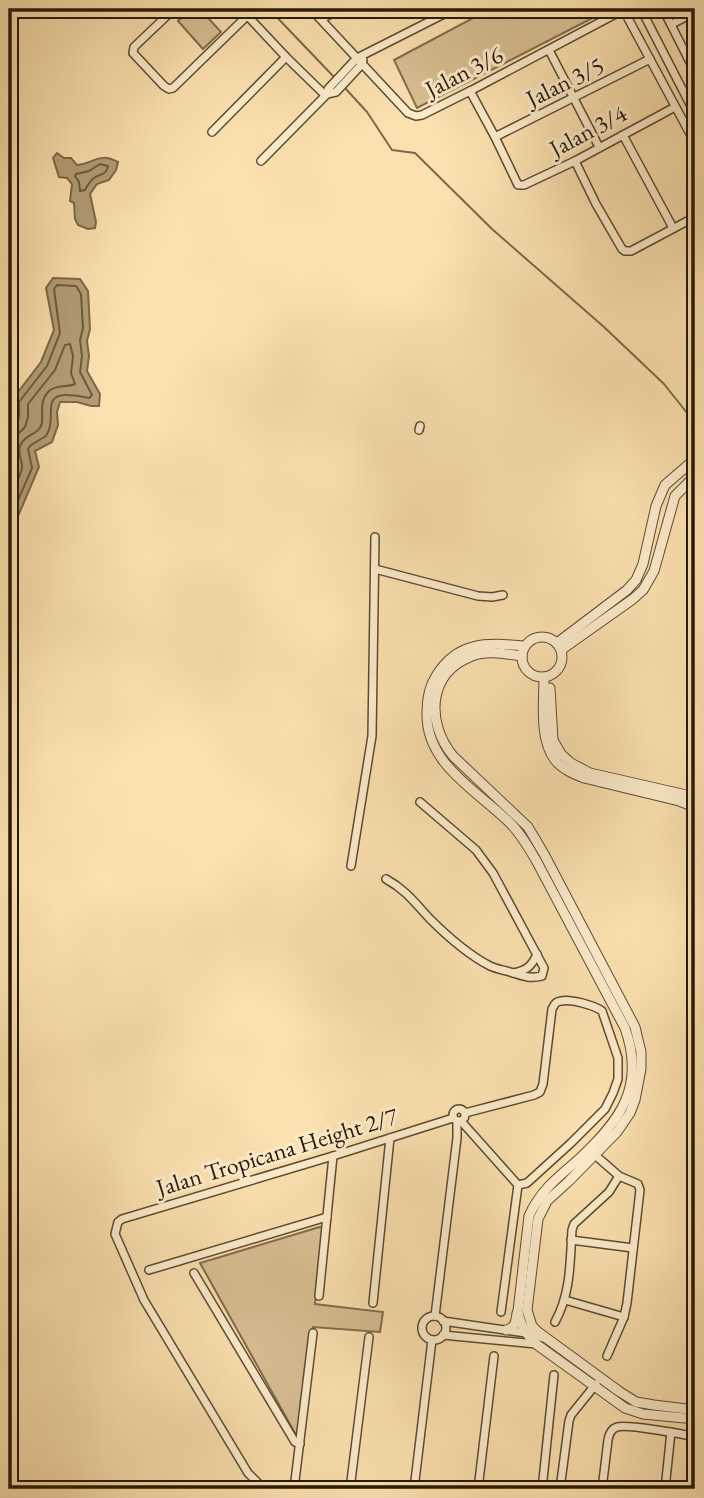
<svg xmlns="http://www.w3.org/2000/svg" width="704" height="1498" font-family="'EB Garamond',serif">
  <rect width="100%" height="100%" fill="#fce1b0"/>
  <filter id="stains"><feTurbulence type="fractalNoise" baseFrequency=".00286" numOctaves="4"/><feColorMatrix values="0 0 0 0 .2 0 0 0 0 .09 0 0 0 0 .02 0 0 0 .5 -.17"/></filter>
  <radialGradient id="worn" r=".72"><stop offset=".6" stop-color="#630" stop-opacity="0"/><stop offset="1" stop-color="#630" stop-opacity=".3"/></radialGradient>
  <g fill="#d8bf93" stroke="#806c4c" stroke-width="2">
    <path d="M191,9H200L221,32L203,49L178,21Z"/>
    <path d="M490,9H610L417,108L394,60Z"/>
    <path d="M323,1226L315,1304L383,1312L380,1332L313,1327L300,1434L296,1435L200,1263Z"/>
  </g>
  <g fill="#b49d76" stroke="#7c6848" stroke-width="2">
    <path d="M57,153L64,158H71L77,165C95,163 99,152 118,162L116,170L109,180L97,184L90,194L96,222L95,228L88,229L78,225L75,219L74,203L70,201L72,184L67,178L59,177L53,158Z"/>
    <path d="M53,278L80,279L88,291L90,329L87,341L89,356L87,371L100,394L99,406H91L77,402H60L57,412L58,425L52,442L35,451L39,467L10,535H9V432L13,416L12,400L41,362L54,330L46,288Z"/>
  </g>
  <g fill="none" stroke-linecap="round" stroke-linejoin="round">
    <g stroke="#6e5b3d" stroke-width="2">
      <path d="M100,164L108,166C106,176 101,173 94,178C90,181 87,186 85,190L80,191L79,182L75,176L76,174L89,171Z"/>
      <path d="M9,426C22,425 19,412 19,402L47,366L60,333L54,289L57,285L76,286L81,294L83,328L80,340L82,356L80,372L92,395L89,398C81,396 74,395 66,395C45,395 53,412 50,425C50,429 48,432 46,436L31,445L28,449L32,468L9,521"/>
      <path d="M9,435L18,434L25,427L28,417V404L55,370L65,345L70,344L73,356L71,373L75,384C67,388 56,384 49,391C39,401 43,412 42,423C40,435 24,434 20,446C17,454 23,461 22,468C20,478 13,490 9,499"/>
    </g>
    <g stroke="#7c6848" stroke-width="2">
      <path d="M269,9L334,77"/>
      <path d="M345,88L367,112L392,150L415,153L492,229L604,327L664,384L695,423"/>
    </g>
    <defs>
      <g id="minor">
        <path d="M174,9L134,47L133,53L164,86L169,89L173,88L248,15"/>
        <path d="M241,9L286,57L325,95"/>
        <path d="M311,9L408,113L416,116L422,115L472,90L625,9"/>
        <path d="M623,9L695,143"/>
        <path d="M641,9L695,114"/>
        <path d="M663,9L695,72"/>
        <path d="M321,19L341,9"/>
        <path d="M672,24L695,12"/>
        <path d="M549,50L599,147"/>
        <path d="M470,91L495,137L518,185H524L575,161L675,107"/>
        <path d="M327,94L336,92L362,64L363,60"/>
        <path d="M212,132L286,57"/>
        <path d="M623,135L673,228"/>
        <path d="M495,137L650,59"/>
        <path d="M261,161L327,94L328,89L357,58L454,9"/>
        <path d="M575,161L596,204L622,249L625,251H631L695,217"/>
        <path d="M419,430L420,426"/>
        <path d="M375,569L478,596L492,597L503,595"/>
        <path d="M351,866L372,736L375,537"/>
        <path d="M386,879C406,890 415,903 430,919C448,937 467,954 490,966C496,969 504,970 510,972C522,976 530,979 542,976L544,968L493,873L476,850L420,802"/>
        <path d="M513,973C526,971 532,966 537,954"/>
        <circle cx="459" cy="1115" r="6"/>
        <path d="M461,1121L518,1185L527,1183L571,1143L605,1109L613,1093L618,1079V1058L602,1011C594,1005 571,999 561,1001C555,1002 555,1004 552,1009L543,1084L540,1092L534,1095L465,1113"/>
        <path d="M595,1155L619,1176L638,1184L640,1190L627,1303L624,1317L607,1356"/>
        <path d="M571,1240L633,1248"/>
        <path d="M149,1270L327,1217"/>
        <path d="M194,1273L295,1442L300,1444"/>
        <path d="M319,1296L333,1156"/>
        <path d="M565,1300L624,1317"/>
        <path d="M373,1303L390,1138"/>
        <path d="M501,1312L518,1185"/>
        <path d="M435,1316L457,1138V1121"/>
        <circle cx="434" cy="1328" r="12"/>
        <path d="M443,1321L526,1333L543,1338"/>
        <path d="M555,1322C571,1293 570,1262 572,1230L574,1224L609,1192L619,1176"/>
        <path d="M443,1335L536,1344"/>
        <path d="M264,1489L248,1473L144,1300L115,1234L118,1222L122,1219L333,1156L453,1118"/>
        <path d="M294,1489L313,1333"/>
        <path d="M350,1489L369,1337"/>
        <path d="M414,1489L432,1340"/>
        <path d="M478,1489L494,1356"/>
        <path d="M542,1489L554,1375"/>
        <path d="M560,1489L569,1421L571,1415L596,1384"/>
        <path d="M602,1489L608,1440C609,1434 611,1429 617,1427C627,1424 683,1434 695,1437"/>
        <path d="M665,1489L671,1432"/>
      </g>
      <g id="tertiary">
        <circle cx="542" cy="657" r="20"/>
        <path d="M557,643L627,590L636,580L643,564L656,506L665,485L695,459"/>
        <path d="M525,646C488,643 458,640 436,676C429,687 427,699 427,712C425,764 477,790 510,823C521,834 529,848 537,862L625,1028C646,1087 620,1121 578,1160C558,1177 540,1191 529,1216L518,1311C520,1325 526,1334 536,1344L625,1408L643,1414L695,1419"/>
        <path d="M561,650L633,599L643,590L654,571L675,496L695,476"/>
        <path d="M522,656C506,654 488,650 472,656C427,673 426,723 453,756L528,827L544,854L635,1027L641,1052V1069L635,1100L630,1113L617,1132L569,1181L547,1201L538,1219L527,1310L532,1326L538,1332L620,1392L636,1402L654,1405L695,1410"/>
        <path d="M544,677C544,702 539,739 555,760C562,769 574,774 584,778L679,801L695,807"/>
        <path d="M550,688L553,740L561,754L571,763L590,773L695,797"/>
        <path d="M506,1330C515,1328 516,1322 517,1313"/>
      </g>
    </defs>
    <use href="#minor" stroke="#5c4b2f" stroke-width="10"/>
    <use href="#tertiary" stroke="#5c4b2f" stroke-width="11"/>
    <use href="#minor" stroke="#fdeccc" stroke-width="7"/>
    <use href="#tertiary" stroke="#fdeccc" stroke-width="9"/>
  </g>
  <g text-anchor="middle" stroke-width="6" stroke-linejoin="round" paint-order="stroke">
    <g font-size="24" fill="#271904" stroke="#fdeccc">
      <text transform="translate(464 72) rotate(-27)" y="8">Jalan 3/6</text>
      <text transform="translate(565 82) rotate(-26)" y="8">Jalan 3/5</text>
      <text transform="translate(588 131) rotate(-28)" y="8">Jalan 3/4</text>
      <text transform="translate(277 1152) rotate(-17)" y="8">Jalan Tropicana Height 2/7</text>
    </g>
  </g>
  <rect width="704" height="1498" fill="none" stroke="#fce1b0" stroke-width="35"/>
  <rect x="10" y="10" width="683" height="1477" fill="none" stroke="#271904" stroke-width="3.5"/>
  <rect x="18" y="18" width="669" height="1463" fill="none" stroke="#271904" stroke-width="2"/>
  <rect width="100%" height="100%" filter="url(#stains)"/>
  <rect width="100%" height="100%" fill="url(#worn)"/>
</svg>
